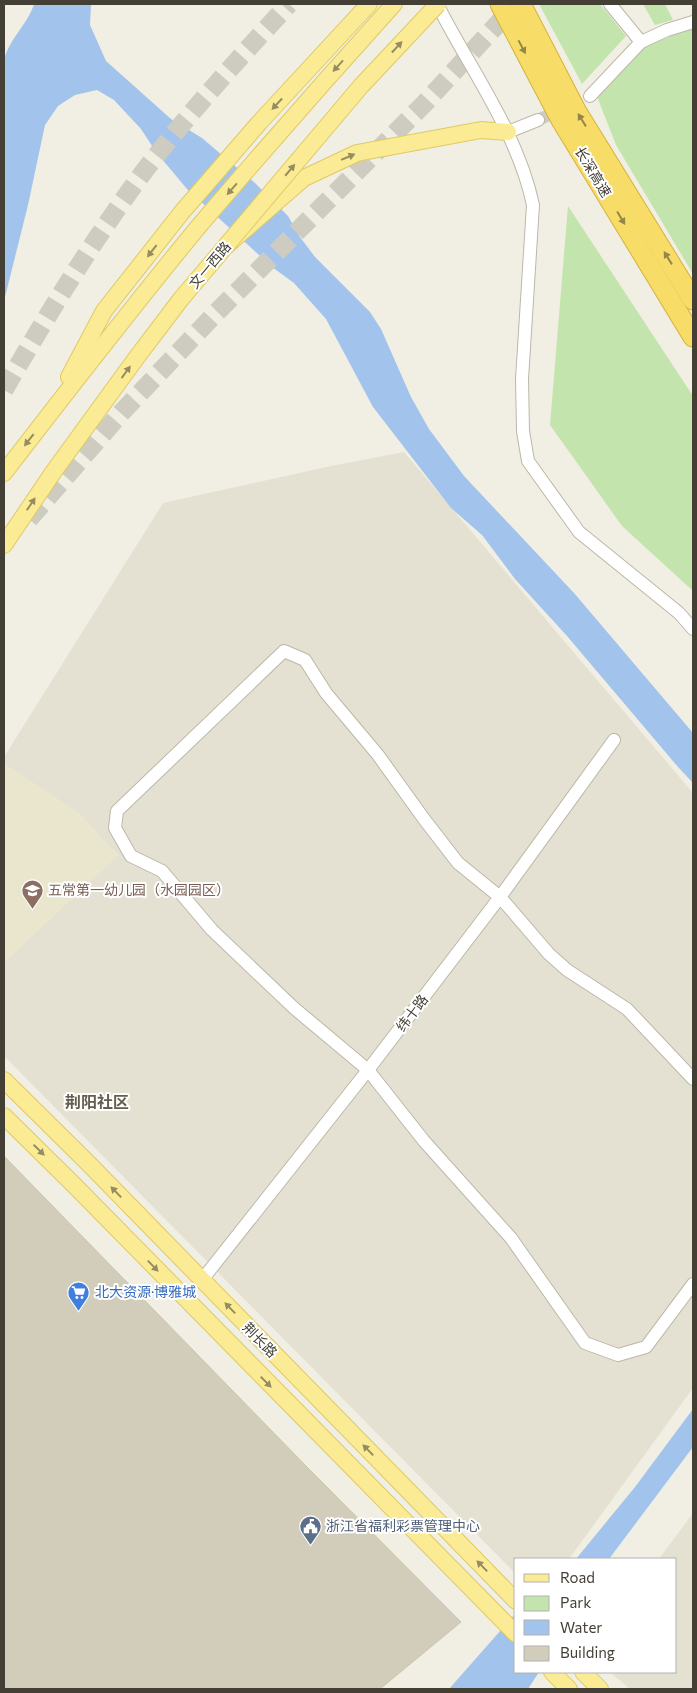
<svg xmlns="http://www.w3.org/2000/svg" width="697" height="1693" font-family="Commissioner,'Noto Sans SC',sans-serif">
  <rect width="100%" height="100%" fill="#f1efe4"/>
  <g fill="#e5e1d2">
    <path d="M404,452L693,793V1388L569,1559H516V1574L4,1056V962L118,855L77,812L4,764V757L163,503L331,466Z"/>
    <path d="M693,1513V1689H630L610,1672H676V1559H659Z"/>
  </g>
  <path fill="#eae6ce" d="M4,764L77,812L118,855L4,962Z"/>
  <g fill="#c4e4ad">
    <path d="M539,4H600L626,36L582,84Z"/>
    <path d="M643,4H665L673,20L655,25Z"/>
    <path d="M693,27V274L616,145L596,94L645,47Z"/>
    <path d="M568,206L693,396V591L622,526L550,425Z"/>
  </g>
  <g fill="#a1c3ec">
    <path d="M34,4H91L90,25L106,61L171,119L202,138L255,183L288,216L300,237L315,257L370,312L381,329L411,397L429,429L464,476L574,593L693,733V783L678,767L567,636L515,579L482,535L451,508L373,407L326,319L294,283L272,267L187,189L156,152L141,129L114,100L97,90L75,95L58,106L45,125L28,205L4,301V60C9,39 28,24 34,4Z"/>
    <path d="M693,1409V1447L609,1559H576L635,1487Z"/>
    <path d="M516,1613V1672H539L528,1689H449Z"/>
  </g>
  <path fill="#d2ccba" stroke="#ccc5ad" d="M4,1156L307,1467L461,1622L380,1689H4Z"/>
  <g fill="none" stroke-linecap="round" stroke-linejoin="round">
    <path stroke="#ceccc1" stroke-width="12" stroke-dasharray="12 6" stroke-linecap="butt" d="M538,120L590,96"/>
    <g stroke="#ceccc1" stroke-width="19" stroke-dasharray="19 9" stroke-linecap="butt">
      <path d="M4,390C47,315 93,240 145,170C190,112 239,58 289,4"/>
      <path d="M29,519L121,413L215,314L424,104L516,4"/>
    </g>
    <defs>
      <g id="minor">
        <path d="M437,4C470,69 518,133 533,205L522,379L523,431L528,461L579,532L679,613L693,629"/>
        <path d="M610,4L641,42"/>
        <path d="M590,96L641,42L667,30L693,22"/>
        <path d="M508,132L538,120"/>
        <path d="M693,1079L627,1009L567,970L549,954L500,897L458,863L424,819L378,755L326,693L305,660L284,651L117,811L115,828L131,856L162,871L212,930L294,1008L368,1070L424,1141L511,1238L585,1343L618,1355L646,1347L693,1284"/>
        <path d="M202,1280L368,1070L500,897L614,740"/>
      </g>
      <g id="major">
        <path d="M69,377L104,311L182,212L259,123L369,4"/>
        <path d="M4,473C68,390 132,307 199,226C263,151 328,77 394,4"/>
        <path d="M4,545L54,471L137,357L181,299L225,247L304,178L357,153L481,130L508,132"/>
        <path d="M4,1080L89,1164L516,1601"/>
        <path d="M4,1116L74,1185L516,1634"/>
        <path d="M552,1672L569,1689"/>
        <path d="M583,1672L600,1689"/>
      </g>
      <g id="highway">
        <path d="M500,4L561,120L693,337"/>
        <path d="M521,4L577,112L693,300"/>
      </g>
    </defs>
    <use href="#minor" stroke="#bcb7a7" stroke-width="14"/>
    <use href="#major" stroke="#deca65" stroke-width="18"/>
    <use href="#highway" stroke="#d6b239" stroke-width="21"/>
    <use href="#minor" stroke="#fff" stroke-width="12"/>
    <use href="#major" stroke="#faeb94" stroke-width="16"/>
    <use href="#highway" stroke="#f7dc68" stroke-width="19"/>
    <defs>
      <path id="major-bridge" d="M225,247L361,86L438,4"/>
    </defs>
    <use href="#major-bridge" stroke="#deca65" stroke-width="18" stroke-linecap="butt"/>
    <use href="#major-bridge" stroke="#faeb94" stroke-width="16"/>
  </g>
  <defs><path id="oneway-solid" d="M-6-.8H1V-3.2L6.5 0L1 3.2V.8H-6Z" transform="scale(1.25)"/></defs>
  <g fill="#958c5f">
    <use href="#oneway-solid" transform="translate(397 47) rotate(-47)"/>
    <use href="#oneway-solid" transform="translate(338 66) rotate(132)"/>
    <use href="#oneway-solid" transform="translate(277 104) rotate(133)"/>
    <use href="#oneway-solid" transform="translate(348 157) rotate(-23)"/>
    <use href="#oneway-solid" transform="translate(290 170) rotate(-50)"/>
    <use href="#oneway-solid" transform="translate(232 189) rotate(131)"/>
    <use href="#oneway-solid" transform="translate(152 251) rotate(128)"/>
    <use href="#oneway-solid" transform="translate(126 372) rotate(-54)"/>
    <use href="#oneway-solid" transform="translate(29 440) rotate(128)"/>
    <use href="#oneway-solid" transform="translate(31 504) rotate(-56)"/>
    <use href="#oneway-solid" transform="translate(39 1150) rotate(44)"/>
    <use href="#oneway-solid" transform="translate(116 1192) rotate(-134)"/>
    <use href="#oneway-solid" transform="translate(153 1266) rotate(46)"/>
    <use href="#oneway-solid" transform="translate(230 1308) rotate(-134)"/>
    <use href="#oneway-solid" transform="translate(266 1382) rotate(45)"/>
    <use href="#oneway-solid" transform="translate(368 1450) rotate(-134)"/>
    <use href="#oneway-solid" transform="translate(482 1566) rotate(-134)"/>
  </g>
  <g fill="#94864b">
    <use href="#oneway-solid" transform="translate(522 47) rotate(62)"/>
    <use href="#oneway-solid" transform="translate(582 120) rotate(-122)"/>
    <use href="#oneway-solid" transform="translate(621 218) rotate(59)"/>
    <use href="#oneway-solid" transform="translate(668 258) rotate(-122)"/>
  </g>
  <defs>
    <symbol id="school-pin" viewBox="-11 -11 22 30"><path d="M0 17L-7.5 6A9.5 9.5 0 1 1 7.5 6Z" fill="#8d6e63" stroke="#fff"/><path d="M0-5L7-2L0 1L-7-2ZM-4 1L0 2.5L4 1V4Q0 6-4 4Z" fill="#fff"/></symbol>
    <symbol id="supermarket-pin" viewBox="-11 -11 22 30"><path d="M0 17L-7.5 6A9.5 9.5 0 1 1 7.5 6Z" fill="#3f7fe0" stroke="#fff"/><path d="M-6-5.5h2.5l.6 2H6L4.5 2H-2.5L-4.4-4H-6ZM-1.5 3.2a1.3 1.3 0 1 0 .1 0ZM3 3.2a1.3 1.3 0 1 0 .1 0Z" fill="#fff"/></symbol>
    <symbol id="civic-pin" viewBox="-11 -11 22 30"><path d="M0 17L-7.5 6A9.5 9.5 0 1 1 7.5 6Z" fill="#5c6f8a" stroke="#fff"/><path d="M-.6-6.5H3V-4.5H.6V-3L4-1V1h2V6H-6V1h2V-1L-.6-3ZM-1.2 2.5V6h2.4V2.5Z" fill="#fff"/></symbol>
  </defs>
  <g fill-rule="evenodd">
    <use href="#school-pin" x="20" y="878" width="25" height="34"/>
    <use href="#supermarket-pin" x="66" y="1280" width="25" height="34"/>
    <use href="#civic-pin" x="298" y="1514" width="25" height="34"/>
  </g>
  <g text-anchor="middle" stroke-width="4" stroke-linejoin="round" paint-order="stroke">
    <g font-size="14" fill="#433f34" stroke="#fff">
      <text transform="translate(593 172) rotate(59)" y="5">长深高速</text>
      <text transform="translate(210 265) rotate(-50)" y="5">文一西路</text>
      <text transform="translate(412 1013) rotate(-53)" y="5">纬十路</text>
      <text transform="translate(260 1340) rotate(46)" y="5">荆长路</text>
    </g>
    <g font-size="14" fill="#785e54" stroke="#fff" text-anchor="start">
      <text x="48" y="895">五常第一幼儿园（水园园区）</text>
    </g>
    <g font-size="14" fill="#366cbe" stroke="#fff" text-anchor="start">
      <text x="95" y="1297">北大资源·博雅城</text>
    </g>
    <g font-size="14" fill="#4e5e75" stroke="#fff" text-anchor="start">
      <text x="326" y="1531">浙江省福利彩票管理中心</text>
    </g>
    <g font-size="16" font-weight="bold" fill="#655e4c" stroke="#fff">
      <text x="97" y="1108">荆阳社区</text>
    </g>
  </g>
  <rect width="697" height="1693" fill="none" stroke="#433f34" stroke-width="10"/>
  <rect x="514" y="1558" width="162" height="115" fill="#ffffff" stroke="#b4b2ae"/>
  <rect x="524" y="1574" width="25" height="8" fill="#faeb94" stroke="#b4b2ae"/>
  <text x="560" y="1583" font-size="15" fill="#433f34">Road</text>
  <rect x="524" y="1596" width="25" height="15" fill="#c4e4ad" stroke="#b4b2ae"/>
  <text x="560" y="1608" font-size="15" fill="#433f34">Park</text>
  <rect x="524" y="1620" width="25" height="15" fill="#a1c3ec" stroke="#b4b2ae"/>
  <text x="560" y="1633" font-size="15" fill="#433f34">Water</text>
  <rect x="524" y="1646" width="25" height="15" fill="#d2ccba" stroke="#b4b2ae"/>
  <text x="560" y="1658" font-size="15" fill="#433f34">Building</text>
</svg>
